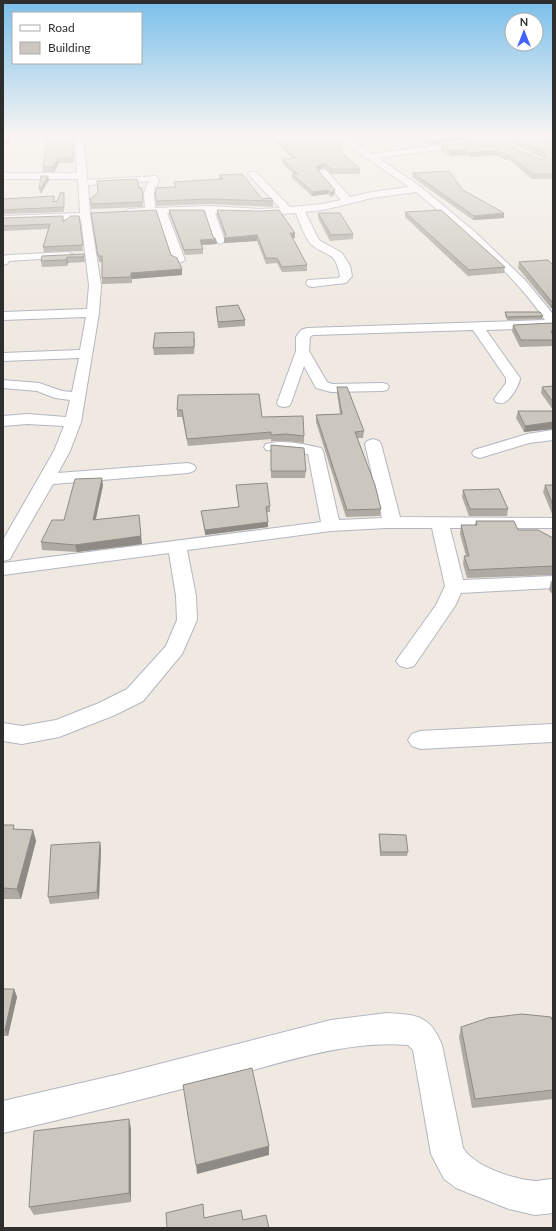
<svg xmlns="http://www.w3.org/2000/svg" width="556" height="1231" font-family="Lato,sans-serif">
  <rect width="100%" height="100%" fill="#efe9e1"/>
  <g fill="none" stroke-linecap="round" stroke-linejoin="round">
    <defs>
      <g id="minor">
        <path d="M75,134H83L87,180L156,176L159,180L154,193L155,208L209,206L259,209L280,208L250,176L248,174L250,172H256L290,207L323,204L341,200L318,172L323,169L326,170L350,197L372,192L409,187L333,134H343L372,154L517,134H540L536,136L379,158L421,187L475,232L525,280L553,314V328L486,330L520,378C520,384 511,399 505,402C502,404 499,403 496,402L494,399L506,383V378L473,330L313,335L310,337L309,351L327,382L332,384L382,383L387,384L389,387L387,390L382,391L331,392L316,388L304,366L291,403L289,406L284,407L279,406L277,403L296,351V337L301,330L307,328L545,320C512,271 461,230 416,192L372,198L323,210L305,212L319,240L342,253L350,266L352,276L346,283L312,287L308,286L306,283L308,280L338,278L340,276C335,250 328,258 312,245C306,240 299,221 296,213L259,215L215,213L225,241L220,244L215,241L205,212L167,213L185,260L179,263L173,260L157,214L129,215L124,212L129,209L145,208L144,193L149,181L88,185L90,214L101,285L99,313L81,422L70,451L58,473L188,463L194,465L196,468L194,471L188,473L53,484L12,555L10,559L3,561V540L54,451L64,426L27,424L3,426V416L27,414L66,417L70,400L55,398L37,391L3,388V380L39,383L62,391L72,392L79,358L3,361V353L80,350L86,317L3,320V312L87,309L89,285L81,219L3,222V216L80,213L78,179H3V173H77Z"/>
        <path d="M68,252L74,255L72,257L9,261L7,264L3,265V256L8,255Z"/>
        <path d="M553,430V440L529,443L480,458L474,456L472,453L474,450L527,434Z"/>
        <path d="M373,439L379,441L381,444L400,517L553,518V528H450L463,580L553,576V588L461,593L455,606L414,666L407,668L400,666L396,661L436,605L445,586L432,528H386L331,531L187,550L196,596L197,620L182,654L143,701L115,715L59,737L22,744L3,741V723L22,726L56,720L99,703L127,689L166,646L177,620L176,596L169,553L3,575V563L321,522L308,454L266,450L264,447L266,444C283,439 304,444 321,448L323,451L339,520L382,518L365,444L367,441Z"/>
        <path d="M553,724V742L420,749L412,746L408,740L412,734L420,731Z"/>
        <path d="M387,1013C417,1015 430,1015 442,1045L463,1148C475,1167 513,1179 535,1181C540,1181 547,1179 553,1179V1213L535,1215L509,1209L456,1188L444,1179L431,1154L413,1050L408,1045C345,1040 281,1063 221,1079C148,1098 76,1116 3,1133V1101L120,1074L331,1020Z"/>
      </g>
    </defs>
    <use href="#minor" stroke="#b4b7c1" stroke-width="2"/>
    <use href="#minor" fill="#fff" fill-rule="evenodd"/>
  </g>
  <g fill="#afaba4">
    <path d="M3,134H11L9,144L3,145Z"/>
    <path d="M73,134L74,163H59L54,172H43V167Z"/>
    <path d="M267,134H315L322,143L341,152L360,169V174H331L323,168L318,170L335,190L334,194L331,197L328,194L312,196L292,178V174H294L282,163V159L291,158Z"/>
    <path d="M417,134H505L429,145L417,139Z"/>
    <path d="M553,134V179H532L508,159L505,160L497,155L470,157L465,155L450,156L441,151V146L493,139L542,160L544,159V158L509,142L510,137Z"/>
    <path d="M413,173L463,190L504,213V218L473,220L412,177Z"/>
    <path d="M219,175L262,199L273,201V207L209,204L156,206L155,188L175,187L174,182L219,179Z"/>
    <path d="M48,176L49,180L41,193H40L39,188Z"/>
    <path d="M139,188H142L143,207L91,209L90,199Z"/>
    <path d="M54,196L55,202L57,201L64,198V212L3,214V199Z"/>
    <path d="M169,210L213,237L216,239L217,244L201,245L203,249V254L185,255L169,214Z"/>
    <path d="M217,210L295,238H293L307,265V271L282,272L277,263L266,264L257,241L224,243L225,237L217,215Z"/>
    <path d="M405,212L505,267L504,273L468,276L405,217Z"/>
    <path d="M91,213L171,255L182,275L132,279V283L102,284V262H99Z"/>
    <path d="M318,213L353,234V239L330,241L318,218Z"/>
    <path d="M79,216L83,251L44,252L43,247L48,229L4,231L3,233V218L64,222Z"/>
    <path d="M84,254L85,262L68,263L67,266L42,267L41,261Z"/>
    <path d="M519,262L552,264L553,308H551L518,268Z"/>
    <path d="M216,307L245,320V326L218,328Z"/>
    <path d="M505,312L543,316L542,319L507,320L505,315Z"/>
    <path d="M553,323V346L520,347L512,331L513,325Z"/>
    <path d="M195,338L194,354L154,355L153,348Z"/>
    <path d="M553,386V410L541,393L542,387Z"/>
    <path d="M337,387L364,431L363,438H357L381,509L380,516L346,517L316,422V415L340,414L337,393Z"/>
    <path d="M259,394L262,417L304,436V443L286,441H271V439L188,446L182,417H177V410Z"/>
    <path d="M518,411H553V429L524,432L516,418Z"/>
    <path d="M271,445L306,471L305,478H271Z"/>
    <path d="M103,485L96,519L142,544L77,552L42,550L41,542L64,520Z"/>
    <path d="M236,485L270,506V512H267L268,527L205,535L201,511L239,507Z"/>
    <path d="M545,485H553V516L543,492Z"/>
    <path d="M463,490L508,509L507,516H469L462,497Z"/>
    <path d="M476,521L553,538V575L467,578L463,564L464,556H466L460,534L461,525H475Z"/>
    <path d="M553,580V595L549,590L551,581Z"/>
    <path d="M3,825L16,829L33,830L36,841L21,899H3Z"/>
    <path d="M379,834L408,852L407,856H380L379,838Z"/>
    <path d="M100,842L101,849L99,899L50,904L48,897Z"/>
    <path d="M3,989H14L17,997L8,1036H3Z"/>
    <path d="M553,1022V1099L472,1108L459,1037L461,1027Z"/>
    <path d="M129,1119L131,1129V1202L34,1215L29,1207Z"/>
  </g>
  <g fill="#8e8b86">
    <path d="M9,134H11L9,144L8,140Z"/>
    <path d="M73,134L74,136V163L73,158Z"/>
    <path d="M129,134H143V136L104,139L103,136Z"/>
    <path d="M473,134H505L429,145V140Z"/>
    <path d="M546,140H553V144Z"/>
    <path d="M465,150V155L450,156L451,151Z"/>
    <path d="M497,150V155L470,157L471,153Z"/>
    <path d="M506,155H509L508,159L505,160Z"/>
    <path d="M58,159L59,163L54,172L53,167Z"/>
    <path d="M324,163L323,168L317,171V166Z"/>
    <path d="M48,176L49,180L41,193V188Z"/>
    <path d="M328,190V194L312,196L313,192Z"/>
    <path d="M335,190L334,194L331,197V193Z"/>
    <path d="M504,213V218L473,220L474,216Z"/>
    <path d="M290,233H295V238L290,239Z"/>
    <path d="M257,235V241L224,243V238Z"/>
    <path d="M216,239L217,244L200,245V240Z"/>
    <path d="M67,257L68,263L67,266L66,260Z"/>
    <path d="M182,269V275L132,279V283L131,273Z"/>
    <path d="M552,302H553V308H551Z"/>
    <path d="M553,422V429L524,432L525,426Z"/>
    <path d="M102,478L103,485L94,527L93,520Z"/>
    <path d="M139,515L142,544L77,552L75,545Z"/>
    <path d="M268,522V527L205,535V530Z"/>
    <path d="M33,830L36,841L21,899L17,889Z"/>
    <path d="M100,842L101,849L99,899L97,892Z"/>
    <path d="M14,989L17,997L8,1036L5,1030Z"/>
    <path d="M129,1119L131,1129V1202L129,1193Z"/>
    <path d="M269,1146V1155L197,1174L196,1165Z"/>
  </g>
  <g fill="#cbc7bf" stroke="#8e8b86">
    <path d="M3,134H9L8,140H3Z"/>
    <path d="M48,134H73V158L58,159L53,167H43Z"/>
    <path d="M103,134H129L103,136Z"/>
    <path d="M271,134H315L322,143L340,142L341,152L360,169H332L324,163L317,166V169L335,190L331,193L328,190L313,192L292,174H298L282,159L295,158Z"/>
    <path d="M417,134H473L429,140Z"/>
    <path d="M530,134H553V140H546L553,144V174H533L509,155H506L497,150L471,153L465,150L451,151L441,146L493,139L542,160L546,157L544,153L510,137Z"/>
    <path d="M449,171L463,190L504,213L474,216L413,173Z"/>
    <path d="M242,174L262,199L271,198L273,201L209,199L156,201L155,188L176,187L174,182L223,179L219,175Z"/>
    <path d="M41,176H48L41,188H39Z"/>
    <path d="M137,179L139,188H142L143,202L91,204L90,199L98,193L97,181Z"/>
    <path d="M61,192L64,193V207L3,210V199L54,196L53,202L57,201Z"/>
    <path d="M156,210L171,255L177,258L182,269L131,273V277L102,278V256H98L91,213Z"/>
    <path d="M169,210H204L213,237L216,239L200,240L203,249L184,250Z"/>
    <path d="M217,210L259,211L279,210L295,233H290L307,265L282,267L277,258H266L257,235L224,238L226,235Z"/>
    <path d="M441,210L505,267L469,270L405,212Z"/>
    <path d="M318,213H340L353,234L331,235Z"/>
    <path d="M63,216V222L71,216H79L83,245L43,247L50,224L3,226V218Z"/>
    <path d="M84,254V257H67L66,260L41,261L42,256Z"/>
    <path d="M548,260L552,264L553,263V302H552L519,262Z"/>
    <path d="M238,305L245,320L218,322L216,307Z"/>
    <path d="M505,312H540L543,316L507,317Z"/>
    <path d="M553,323V331H551L553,335V340H521L513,325Z"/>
    <path d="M194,332V347L153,348L155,333Z"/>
    <path d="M553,386V402L542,387Z"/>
    <path d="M337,387H347L364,431L355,432L375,485L381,509L347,510L316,415L342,414Z"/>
    <path d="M259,394L262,417L303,416L304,436L286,434L271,435V432L187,439L182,410H177L178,395Z"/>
    <path d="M518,411H553V422L525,426Z"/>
    <path d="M271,445L304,448L306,471H271Z"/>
    <path d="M102,478L93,520L139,515L141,536L75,545L41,542L52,520H64L75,479Z"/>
    <path d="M267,483L270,506L266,507L268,522L205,530L201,511L239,507L236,485Z"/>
    <path d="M545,485H553V505Z"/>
    <path d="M499,489L508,509H470L463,490Z"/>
    <path d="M476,521H514L518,530H538L553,538V566L469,570L464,556H469L461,525H477Z"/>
    <path d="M3,825H14L13,829L33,830L17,889L3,888Z"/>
    <path d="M379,834L406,835L408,852H381Z"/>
    <path d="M100,842L97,892L48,897L51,845Z"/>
    <path d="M3,989H14L5,1030H3Z"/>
    <path d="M522,1014L551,1017L553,1022V1090L475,1099L461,1027L488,1018Z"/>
    <path d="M252,1068L269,1146L196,1165L183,1085Z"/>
    <path d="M129,1119V1193L29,1207L34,1131Z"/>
    <path d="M203,1204L204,1218L241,1210L243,1220L266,1215L269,1228H167L166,1213Z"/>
  </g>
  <linearGradient id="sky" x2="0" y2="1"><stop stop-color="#7abfeb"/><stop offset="0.44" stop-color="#f8f5f2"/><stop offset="1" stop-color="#f8f5f2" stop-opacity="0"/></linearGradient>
  <rect width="556" height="307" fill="url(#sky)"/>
  <rect width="556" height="1231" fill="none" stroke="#2e2e2e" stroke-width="8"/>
  <rect x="12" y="12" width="130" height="52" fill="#ffffff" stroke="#ababab"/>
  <rect x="20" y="25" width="20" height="6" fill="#ffffff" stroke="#ababab"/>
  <text x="48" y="32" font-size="12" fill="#2e2e2e">Road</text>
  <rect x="20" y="42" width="20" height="12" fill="#cbc7bf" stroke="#ababab"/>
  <text x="48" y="52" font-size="12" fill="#2e2e2e">Building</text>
  <g transform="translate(524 32)"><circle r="19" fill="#ffffff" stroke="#ababab"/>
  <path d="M0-3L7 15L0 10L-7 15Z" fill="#4264fb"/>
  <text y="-6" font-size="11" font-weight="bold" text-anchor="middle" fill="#2e2e2e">N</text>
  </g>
</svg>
